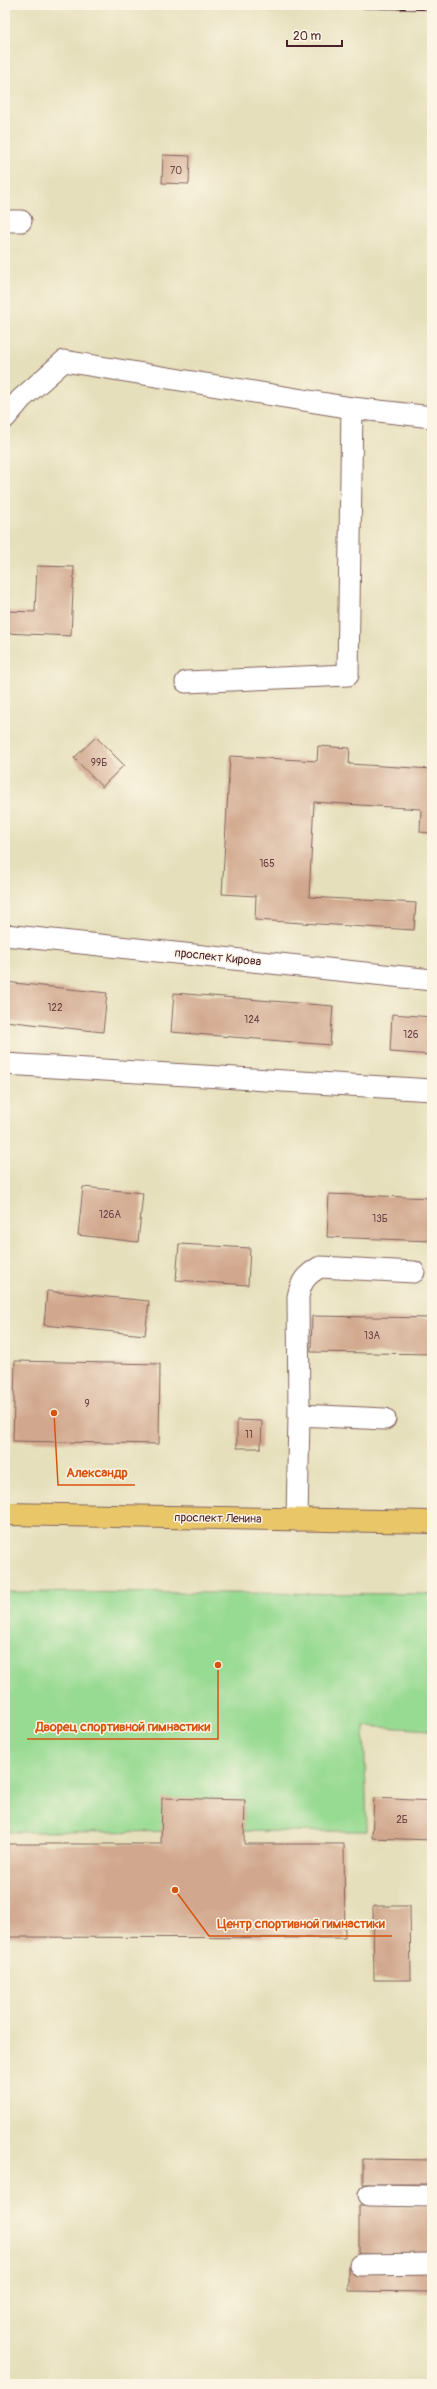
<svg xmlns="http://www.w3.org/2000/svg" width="437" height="2389" font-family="Pangolin,sans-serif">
  <rect width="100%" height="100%" fill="#fcf5e5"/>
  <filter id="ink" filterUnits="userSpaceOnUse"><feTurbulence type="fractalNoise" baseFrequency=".025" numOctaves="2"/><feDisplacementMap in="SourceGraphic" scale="8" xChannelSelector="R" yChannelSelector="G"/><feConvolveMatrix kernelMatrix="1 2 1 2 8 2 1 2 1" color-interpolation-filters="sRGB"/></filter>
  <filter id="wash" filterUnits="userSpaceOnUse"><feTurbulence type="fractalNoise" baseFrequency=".012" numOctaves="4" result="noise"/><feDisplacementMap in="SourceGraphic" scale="16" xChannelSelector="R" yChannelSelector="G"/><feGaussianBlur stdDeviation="0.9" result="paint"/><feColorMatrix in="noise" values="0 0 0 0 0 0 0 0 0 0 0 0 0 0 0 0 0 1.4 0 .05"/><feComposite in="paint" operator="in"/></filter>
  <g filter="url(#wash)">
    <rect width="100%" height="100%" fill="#e6dfbb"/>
    <path fill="#97da92" stroke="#707c5e" d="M5,1592L431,1594L432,1730L364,1726L367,1831L5,1832Z"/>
    <g id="blocks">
      <g fill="#d1a88e">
        <path d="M163,155L190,156L189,184L162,183Z"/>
        <path d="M37,566L74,567L71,636L5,633V611L35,612Z"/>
        <path d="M96,737L124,765L102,787L74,758Z"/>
        <path d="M318,746L350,748L349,764L432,769V833L420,832L421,809L314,802L309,897L416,903L414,930L255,920L256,896L222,894L230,756L317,761Z"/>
        <path d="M5,982L107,993L103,1032L5,1021Z"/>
        <path d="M174,993L333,1006L330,1045L171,1032Z"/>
        <path d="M392,1014L432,1017V1055L390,1052Z"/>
        <path d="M83,1187L143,1193L138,1242L78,1235Z"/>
        <path d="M329,1194L432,1198V1241L327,1237Z"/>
        <path d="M179,1244L250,1248L248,1285L176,1280Z"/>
        <path d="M47,1291L149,1301L145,1335L44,1325Z"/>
        <path d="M312,1316L432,1318V1354L311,1352Z"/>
        <path d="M15,1361L160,1364L159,1444L13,1441Z"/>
        <path d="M237,1420L262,1421L261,1448H237Z"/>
        <path d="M162,1798L245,1800L244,1844H344L345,1938L5,1937V1844H161Z"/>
        <path d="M374,1798L432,1801V1840L372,1838Z"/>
        <path d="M373,1906H410L411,1980H374Z"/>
        <path d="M363,2159L432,2160V2184H363Z"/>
        <path d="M359,2205L432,2206V2255L359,2254Z"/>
        <path d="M348,2266L432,2267V2292L348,2291Z"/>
      </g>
    </g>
  </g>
  <g filter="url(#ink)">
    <use href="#blocks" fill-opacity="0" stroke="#81625d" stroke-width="1"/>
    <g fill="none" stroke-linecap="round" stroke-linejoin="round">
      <defs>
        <g id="minor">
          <path d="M5,221H21"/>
          <path d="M5,418L21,399L64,361L352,408L432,417"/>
          <path d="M186,682L348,675L352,408"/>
          <path d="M5,935L432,980"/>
          <path d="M5,1064L432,1090"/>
          <path d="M299,1415L298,1297C301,1281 306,1275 320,1267L414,1272"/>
          <path d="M297,1520L299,1415L385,1419"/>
          <path d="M369,2195L432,2196"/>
          <path d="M360,2265L432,2264"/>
        </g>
        <path id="major" d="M5,1514L432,1522"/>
      </defs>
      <use href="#minor" stroke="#81625d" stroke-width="23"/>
      <use href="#major" stroke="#81625d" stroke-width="24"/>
      <use href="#minor" stroke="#fff" stroke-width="21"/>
      <use href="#major" stroke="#e9c769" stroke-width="22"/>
      <defs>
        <path id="rail" d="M298,5L432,8"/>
      </defs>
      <use href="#rail" stroke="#4a1f2b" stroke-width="4.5"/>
      <use href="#rail" stroke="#fcf5e5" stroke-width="3" stroke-dasharray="9" stroke-linecap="butt"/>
    </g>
  </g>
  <g text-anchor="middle" stroke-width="3" stroke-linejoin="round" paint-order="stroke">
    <g font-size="10" fill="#6c4144">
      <text x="176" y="174">70</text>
      <text x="99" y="766">99Б</text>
      <text x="267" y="867">165</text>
      <text x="55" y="1011">122</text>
      <text x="252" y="1023">124</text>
      <text x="411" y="1038">126</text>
      <text x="110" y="1218">126А</text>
      <text x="380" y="1222">13Б</text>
      <text x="372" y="1339">13А</text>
      <text x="87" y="1407">9</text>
      <text x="249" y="1438">11</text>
      <text x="402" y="1823">2Б</text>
    </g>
    <g font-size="12" fill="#4a1f2b" stroke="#fcf5e5">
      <text transform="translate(218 957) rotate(6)" y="4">проспект Кирова</text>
      <text transform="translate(218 1518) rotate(1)" y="4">проспект Ленина</text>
    </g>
  </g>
  <path fill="none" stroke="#d8530f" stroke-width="1.5" d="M54 1413L58 1485H135M218 1665L218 1739H27M175 1890L209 1936H392"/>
  <g fill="#d8530f" stroke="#fcf5e5" stroke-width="1.5">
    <circle cx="54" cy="1413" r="4"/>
    <circle cx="218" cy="1665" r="4"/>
    <circle cx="175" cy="1890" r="4"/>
  </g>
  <g font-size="13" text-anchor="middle" font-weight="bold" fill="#d8530f" stroke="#fcf5e5" stroke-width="3" stroke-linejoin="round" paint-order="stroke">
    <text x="97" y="1477">Александр</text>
    <text x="123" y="1731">Дворец спортивной гимнастики</text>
    <text x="301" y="1928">Центр спортивной гимнастики</text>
  </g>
  <rect width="437" height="2389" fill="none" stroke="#fcf5e5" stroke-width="20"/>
  <path d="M287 40v6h55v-6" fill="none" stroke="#4a1f2b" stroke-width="2"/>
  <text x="293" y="40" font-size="12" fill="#4a1f2b" stroke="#fcf5e5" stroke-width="3" paint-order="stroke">20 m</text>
</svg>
